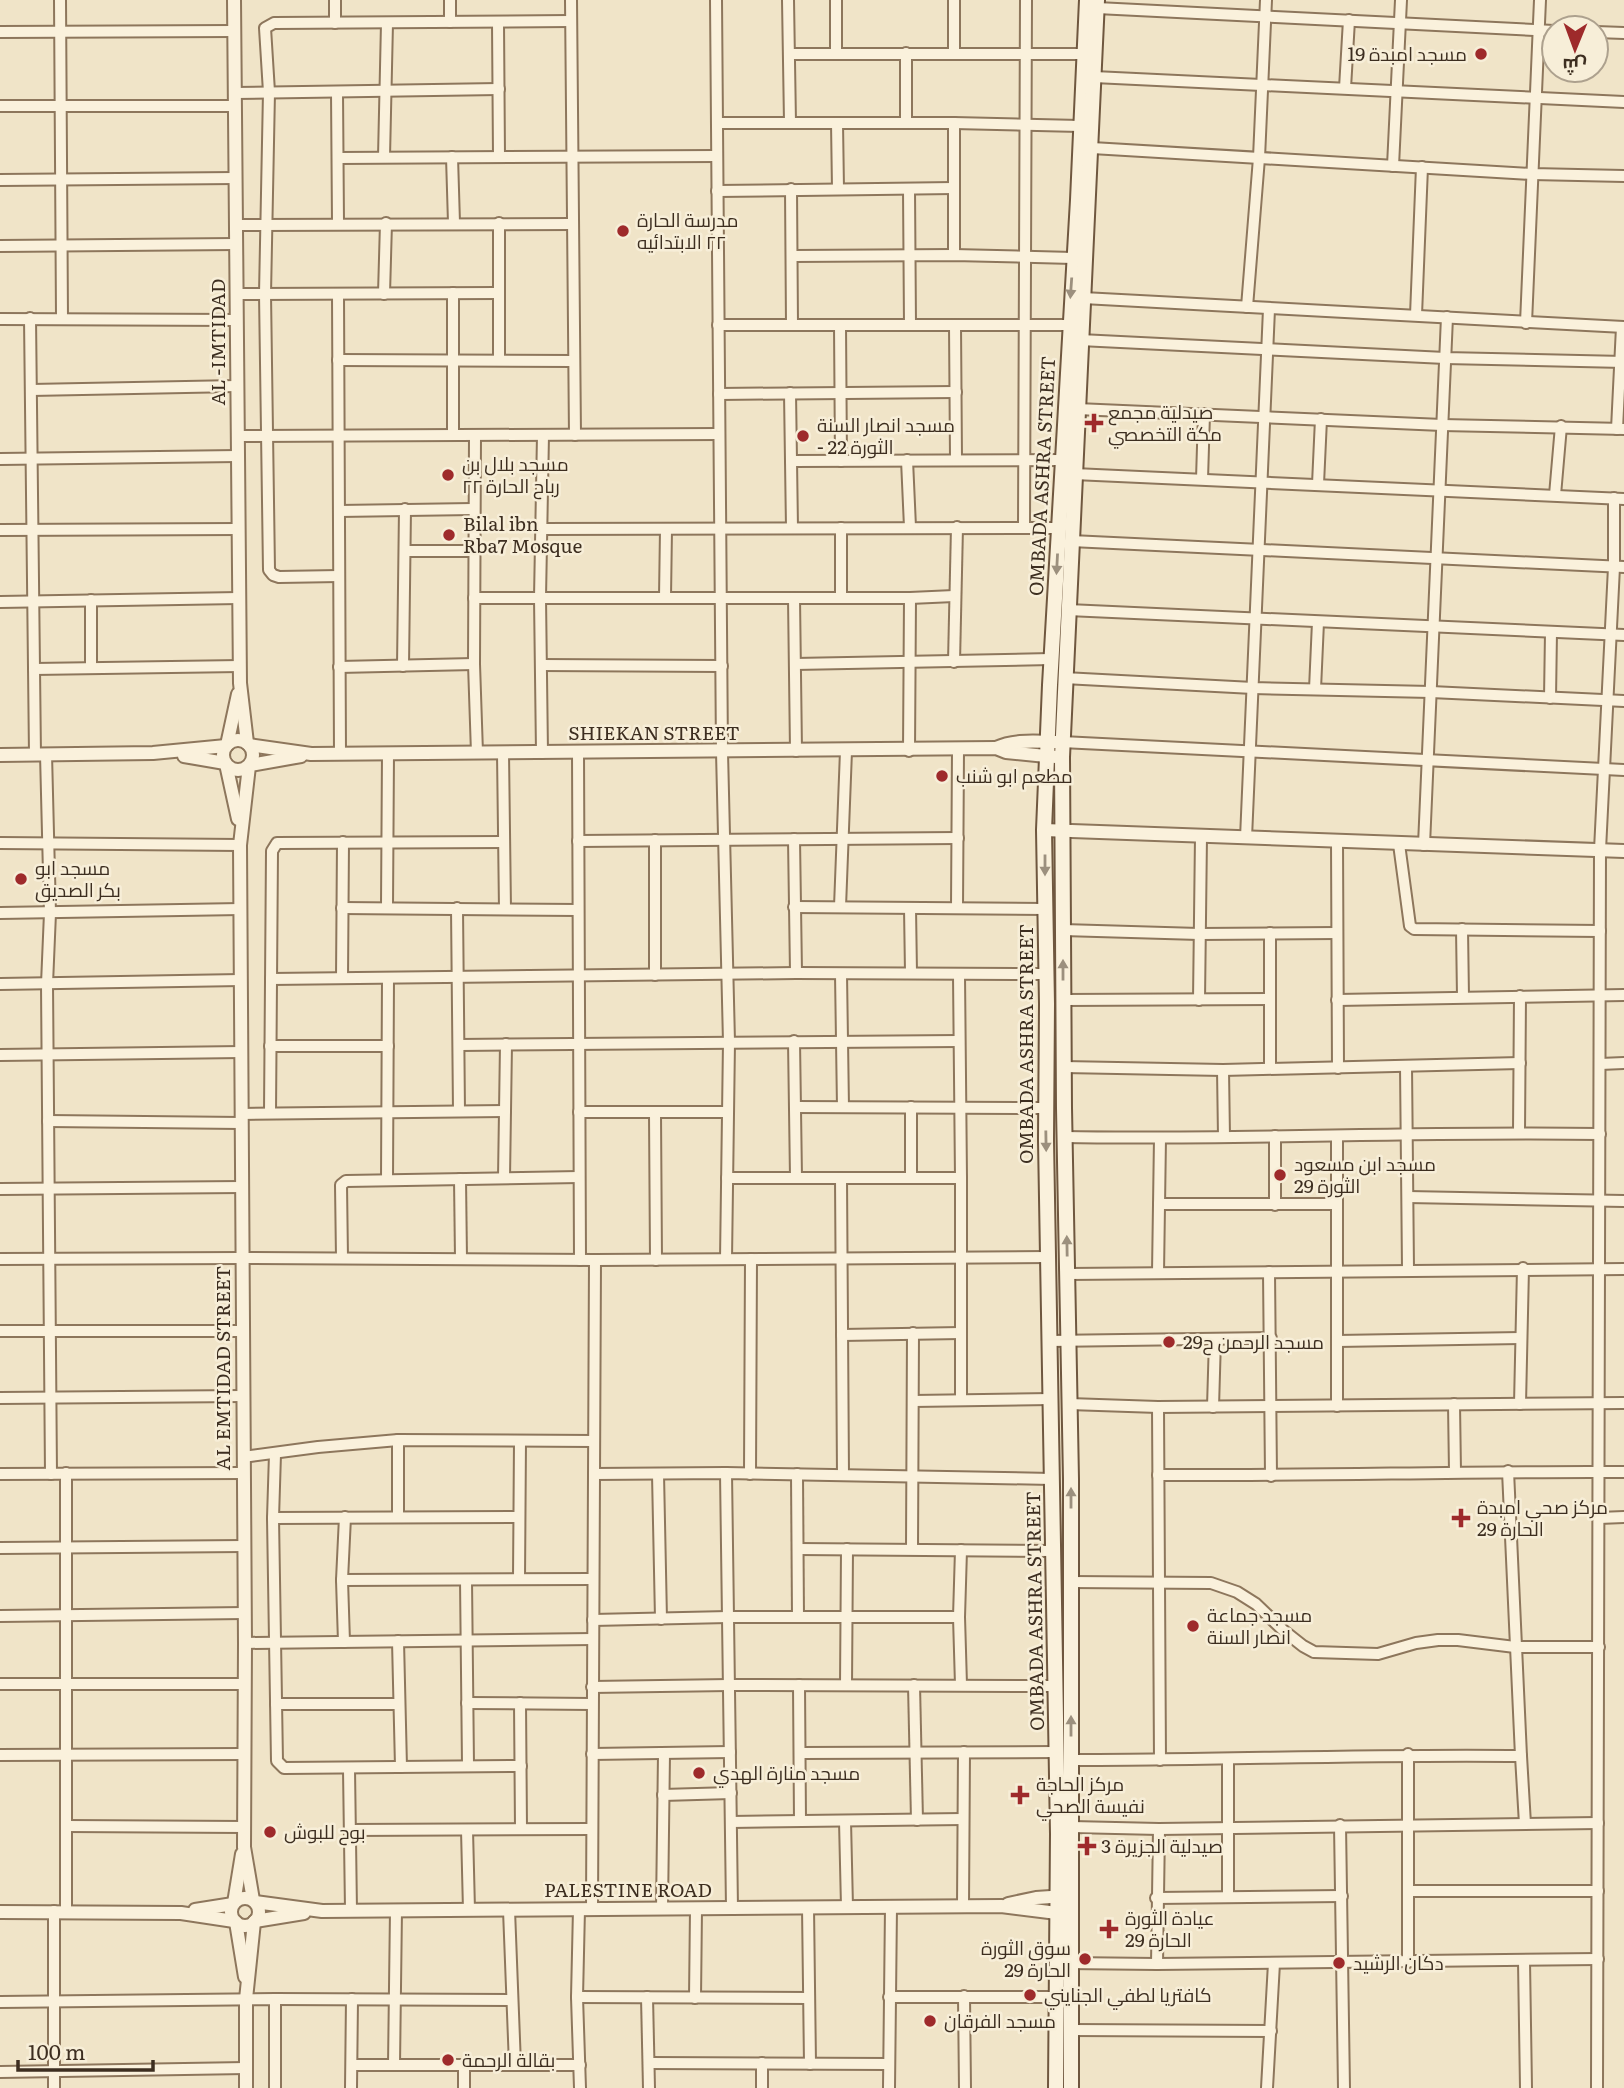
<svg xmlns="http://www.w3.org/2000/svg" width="1624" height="2088" font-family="Literata,Cairo,serif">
  <rect width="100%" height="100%" fill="#f0e4c8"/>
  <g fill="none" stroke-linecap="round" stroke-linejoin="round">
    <defs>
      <g id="minor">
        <path d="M60,0L62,318"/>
        <path d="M571,0L575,435"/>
        <path d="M716,0L722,752L729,1042L726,1259"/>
        <path d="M788,0L790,122"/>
        <path d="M954,0V53"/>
        <path d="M1097,8L1554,31"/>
        <path d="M450,22V0"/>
        <path d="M335,23V0"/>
        <path d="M498,23L499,157"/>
        <path d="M0,32L235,31"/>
        <path d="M1596,32L1624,33"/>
        <path d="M790,54H1090"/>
        <path d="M836,54V0"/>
        <path d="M1094,77L1624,102"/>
        <path d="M1345,88L1349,20"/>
        <path d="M337,92L338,223"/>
        <path d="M235,93L499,89"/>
        <path d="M0,106H235"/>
        <path d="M717,123H954L1080,126"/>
        <path d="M837,123L838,189"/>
        <path d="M906,123V53"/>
        <path d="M1092,148L1532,174L1624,176"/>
        <path d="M384,157L387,23"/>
        <path d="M452,157L454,223"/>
        <path d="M338,158L717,156"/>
        <path d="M1393,166L1401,0"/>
        <path d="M0,180L236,178"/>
        <path d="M791,189L792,325"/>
        <path d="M909,189L910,325"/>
        <path d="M717,191L954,188"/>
        <path d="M236,225L573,224"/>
        <path d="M0,246L236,244"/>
        <path d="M954,255V123"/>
        <path d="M793,256L954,255L1073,258"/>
        <path d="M237,294L498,293"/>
        <path d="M338,294L340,754"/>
        <path d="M384,294L386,223"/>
        <path d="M1083,298L1624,327"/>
        <path d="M1247,307L1259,158L1266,0"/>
        <path d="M1416,315L1422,167"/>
        <path d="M30,318L35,755"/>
        <path d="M0,319L237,320"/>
        <path d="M1526,323L1540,0"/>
        <path d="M718,325H1070"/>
        <path d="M840,325L841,461"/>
        <path d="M955,325L956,459"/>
        <path d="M1080,340L1445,358L1624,362"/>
        <path d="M338,360L574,361"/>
        <path d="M499,360V223"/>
        <path d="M31,390L237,386"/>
        <path d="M790,393L792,528"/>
        <path d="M719,394L956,392"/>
        <path d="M1077,409L1442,425L1624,429"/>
        <path d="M1617,429L1622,327"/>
        <path d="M453,435V293"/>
        <path d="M475,435L474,664L477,753"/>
        <path d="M238,436L719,434"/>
        <path d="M0,459L238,456"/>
        <path d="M907,460L910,527"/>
        <path d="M791,461L1063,460"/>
        <path d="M1074,474L1624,499"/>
        <path d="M1202,479L1204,414"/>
        <path d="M1318,484L1321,419"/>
        <path d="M1555,495L1561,426"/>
        <path d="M339,511L473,509"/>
        <path d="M1024,527L1026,0"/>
        <path d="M841,528V598"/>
        <path d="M543,529L1060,528"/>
        <path d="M0,530L239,529"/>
        <path d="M1071,541L1624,567"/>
        <path d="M405,551H474"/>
        <path d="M339,576L279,577L273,575L269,570L265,294L269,92L265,28L274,23L571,21"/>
        <path d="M665,597L666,529"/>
        <path d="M474,598H910L954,596"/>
        <path d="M794,598L796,751"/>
        <path d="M91,600V668"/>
        <path d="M0,602L239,598"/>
        <path d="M1068,610L1624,635"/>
        <path d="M954,662L957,527"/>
        <path d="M795,664L1051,659"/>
        <path d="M541,665L722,666"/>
        <path d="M403,666L405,509"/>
        <path d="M339,667L474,664"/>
        <path d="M34,669L240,666"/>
        <path d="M1064,678L1253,688L1431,692L1624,701"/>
        <path d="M1315,689L1318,622"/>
        <path d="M1550,698L1551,632"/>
        <path d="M1062,742L1624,770"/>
        <path d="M909,751L910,598"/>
        <path d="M578,752L580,1260"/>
        <path d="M503,753L505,909"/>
        <path d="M542,753L540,598L543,435"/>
        <path d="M46,754L50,913L47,984L51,1474"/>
        <path d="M1246,838L1269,309"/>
        <path d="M794,839L796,973"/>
        <path d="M655,840V975"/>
        <path d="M578,841L958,838"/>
        <path d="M1337,841L1338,1068"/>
        <path d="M0,843L240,845"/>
        <path d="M1399,844L1410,926L1414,929L1600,931"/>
        <path d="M1424,845L1447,317"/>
        <path d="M387,907L388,753"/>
        <path d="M794,907L1045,909"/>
        <path d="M840,907L846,751"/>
        <path d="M342,908L578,910"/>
        <path d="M457,908L459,1111"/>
        <path d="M910,908L911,973"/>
        <path d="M957,908L958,751"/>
        <path d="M0,913L241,909"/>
        <path d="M1462,929L1463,997"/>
        <path d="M1063,930L1199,934L1337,933"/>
        <path d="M841,974L843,1107"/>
        <path d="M959,975L961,1178"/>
        <path d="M342,978L343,842"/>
        <path d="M271,979L796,973L1046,974"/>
        <path d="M0,984L241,980"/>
        <path d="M1064,1000L1270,999"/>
        <path d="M1199,1000L1201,836"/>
        <path d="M1337,1000L1624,995"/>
        <path d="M794,1041L796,1178"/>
        <path d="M460,1045L959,1041"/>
        <path d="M270,1046H388"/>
        <path d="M0,1055L242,1052"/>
        <path d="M1600,1064L1624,1063"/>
        <path d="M1406,1066L1408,1269"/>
        <path d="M1064,1067L1223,1070L1520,1063"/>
        <path d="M1270,1068V933"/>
        <path d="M1223,1070L1224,1137"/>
        <path d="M795,1107L1046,1108"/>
        <path d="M911,1107V1178"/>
        <path d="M579,1112H727"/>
        <path d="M270,1113L272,851L277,843L504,842"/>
        <path d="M241,1114L505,1111"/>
        <path d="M655,1114L656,1260"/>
        <path d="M48,1121L241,1123"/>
        <path d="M1519,1132L1520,996"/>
        <path d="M1275,1136V1205"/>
        <path d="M1337,1136V1406"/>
        <path d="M1065,1137C1243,1140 1421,1131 1600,1134"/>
        <path d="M504,1178L506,1044"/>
        <path d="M727,1178H961V1400"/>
        <path d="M841,1178L843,1475"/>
        <path d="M460,1179L461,1259"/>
        <path d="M387,1180L388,978"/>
        <path d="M0,1189L242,1187"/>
        <path d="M1408,1197L1624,1201"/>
        <path d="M1159,1204H1337"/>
        <path d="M342,1258L341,1185L346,1181L579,1177"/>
        <path d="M0,1259L242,1258L595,1260L1048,1257"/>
        <path d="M1269,1272L1271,1476"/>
        <path d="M1158,1273L1160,1138"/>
        <path d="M1068,1274L1624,1269"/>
        <path d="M0,1331H242"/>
        <path d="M842,1335L961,1333"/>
        <path d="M1049,1341L1271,1338"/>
        <path d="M1337,1341L1521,1338"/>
        <path d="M0,1398L243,1396"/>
        <path d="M913,1401L1051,1399"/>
        <path d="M1069,1404L1158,1407L1624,1403"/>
        <path d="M1454,1404L1455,1472"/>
        <path d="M1520,1404L1523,1268"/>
        <path d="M1158,1407L1160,1760"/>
        <path d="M1213,1407L1215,1339"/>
        <path d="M275,1454L273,1518L277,1761L284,1768L521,1766"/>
        <path d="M243,1457L318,1447L398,1440L594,1441"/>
        <path d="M1508,1471L1521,1756"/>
        <path d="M726,1473L732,1908"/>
        <path d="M0,1474L243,1473"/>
        <path d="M594,1474L726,1473L1052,1479"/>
        <path d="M658,1474L661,1619"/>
        <path d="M750,1474L751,1259"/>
        <path d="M797,1474L798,1617"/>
        <path d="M1158,1475C1313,1476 1469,1471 1624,1472"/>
        <path d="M398,1517V1440"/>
        <path d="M273,1518L519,1517"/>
        <path d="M1599,1518L1624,1517"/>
        <path d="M0,1548L244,1546"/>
        <path d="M798,1549L1053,1551"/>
        <path d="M912,1549L913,1333"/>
        <path d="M961,1550L959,1617L961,1685"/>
        <path d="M519,1579L520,1441"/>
        <path d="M342,1580L593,1579"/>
        <path d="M466,1580L468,1765"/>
        <path d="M1070,1582L1211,1583L1237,1592L1256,1604L1284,1631L1303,1646L1314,1652L1378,1654L1416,1643L1438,1640H1458L1515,1647H1599"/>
        <path d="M0,1616L245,1613"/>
        <path d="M593,1620L728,1617H959"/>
        <path d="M398,1641L401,1767"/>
        <path d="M344,1642L342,1580L345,1517"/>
        <path d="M245,1643L593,1639"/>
        <path d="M0,1684H245"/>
        <path d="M799,1685L800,1821"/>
        <path d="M846,1685L847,1549"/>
        <path d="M914,1685L917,1820"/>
        <path d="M592,1687L729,1685L1056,1686"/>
        <path d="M467,1703L592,1704"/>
        <path d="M520,1703L521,1828"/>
        <path d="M276,1704H399"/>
        <path d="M800,1753L1057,1752"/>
        <path d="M592,1754L730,1752"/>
        <path d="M0,1755L244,1754"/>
        <path d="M1072,1760C1222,1760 1371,1754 1521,1756L1525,1824"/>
        <path d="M349,1769L351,1910"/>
        <path d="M663,1795L731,1793"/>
        <path d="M845,1821L847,1907"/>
        <path d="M731,1822L963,1819"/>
        <path d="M1340,1825L1344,2088"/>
        <path d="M66,1826L245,1827"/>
        <path d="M1072,1827L1159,1829L1598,1823"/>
        <path d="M350,1830L592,1829"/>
        <path d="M467,1830L469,1910"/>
        <path d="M1409,1891H1598"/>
        <path d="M1228,1896V1759"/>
        <path d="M1156,1898L1342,1896"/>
        <path d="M808,1907L810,2064"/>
        <path d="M963,1907L964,1752"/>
        <path d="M579,1909L577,1997L580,2088"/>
        <path d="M592,1909L595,1260"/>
        <path d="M662,1909L664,1754"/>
        <path d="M509,1910L515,2065"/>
        <path d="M54,1911V2088"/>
        <path d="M66,1911V1473"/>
        <path d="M1524,1961L1526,2088"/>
        <path d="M1408,1962V1754"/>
        <path d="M1065,1963L1157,1964L1598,1959"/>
        <path d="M1157,1964L1159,1829"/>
        <path d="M964,1996L965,2088"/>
        <path d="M577,1997L809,1998"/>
        <path d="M647,1997L649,2088"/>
        <path d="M889,1997H1055"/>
        <path d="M695,1998L696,1909"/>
        <path d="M275,1999L511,2000"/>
        <path d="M0,2002L275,1999V2088"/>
        <path d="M1071,2030L1271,2031"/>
        <path d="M649,2063L889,2064"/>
        <path d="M762,2063V2088"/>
        <path d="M352,2065H580"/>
        <path d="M394,2065L396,1910"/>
        <path d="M0,2072L246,2068"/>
        <path d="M351,2088L352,1999"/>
        <path d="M464,2088V2066"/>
        <path d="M889,2088L891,1907"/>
        <path d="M1267,2088L1274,1963"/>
        <path d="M1597,2088L1600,850L1614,567V498"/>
      </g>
      <g id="tertiary">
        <path d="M234,0L240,683L247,743"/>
        <circle cx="238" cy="755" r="15"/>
        <path d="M227,745L238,694"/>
        <path d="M249,745L311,754L996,748L1006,752L1056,757"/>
        <path d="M996,748C1015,739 1037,742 1057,742"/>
        <path d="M0,755L153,753L226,746"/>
        <path d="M184,756L225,763"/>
        <path d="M226,764L238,819"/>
        <path d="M250,765L301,756"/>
        <path d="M249,766L240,845L245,1643L244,1847L253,1900"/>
        <path d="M1044,830L1624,851"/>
        <circle cx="245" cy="1912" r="14"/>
        <path d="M255,1902L322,1911L1001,1906L1065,1914"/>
        <path d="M234,1903L242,1854"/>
        <path d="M1008,1904L1036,1898L1066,1896"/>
        <path d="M195,1910L233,1904"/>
        <path d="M0,1912L181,1913L234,1921"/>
        <path d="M255,1921L304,1913"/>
        <path d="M236,1922L245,1977"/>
        <path d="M246,2088V1999L254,1922"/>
      </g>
      <g id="secondary">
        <path d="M1056,2088L1058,1834L1046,1140L1047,1004L1044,830L1050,685L1078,200L1087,0"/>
        <path d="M1071,2088V1479L1064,1108L1062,757L1097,0"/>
      </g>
    </defs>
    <use href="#minor" stroke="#8d765c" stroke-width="14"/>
    <use href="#tertiary" stroke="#8d765c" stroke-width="16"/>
    <use href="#secondary" stroke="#6f573f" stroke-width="18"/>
    <use href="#minor" stroke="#faf1dc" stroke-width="10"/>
    <use href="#tertiary" stroke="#faf1dc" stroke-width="12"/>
    <use href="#secondary" stroke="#faf1dc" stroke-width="14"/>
  </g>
  <defs><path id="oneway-solid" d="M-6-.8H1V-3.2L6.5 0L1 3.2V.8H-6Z" transform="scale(1.75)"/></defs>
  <g fill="#9c907e">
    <use href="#oneway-solid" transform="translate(1071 288) rotate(94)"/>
    <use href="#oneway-solid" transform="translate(1057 564) rotate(93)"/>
    <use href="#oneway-solid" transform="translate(1045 865) rotate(90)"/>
    <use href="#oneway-solid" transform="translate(1063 970) rotate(-90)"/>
    <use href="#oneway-solid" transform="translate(1046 1141) rotate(89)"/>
    <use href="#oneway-solid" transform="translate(1067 1246) rotate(-91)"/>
    <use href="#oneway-solid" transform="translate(1071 1498) rotate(-90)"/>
    <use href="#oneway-solid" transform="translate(1071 1726) rotate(-90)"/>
  </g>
  <g fill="#9e2a2b" stroke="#f7eed8" stroke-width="2.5">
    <circle cx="1481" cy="54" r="7"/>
    <circle cx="623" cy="231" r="7"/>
    <path d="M1090.5 412.5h7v7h7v7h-7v7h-7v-7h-7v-7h7z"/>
    <circle cx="803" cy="436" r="7"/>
    <circle cx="448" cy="475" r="7"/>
    <circle cx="449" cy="535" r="7"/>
    <circle cx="942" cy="776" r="7"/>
    <circle cx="21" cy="879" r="7"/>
    <circle cx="1280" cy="1175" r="7"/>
    <circle cx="1169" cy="1342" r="7"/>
    <path d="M1457.5 1507.5h7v7h7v7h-7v7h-7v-7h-7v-7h7z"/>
    <circle cx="1193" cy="1626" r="7"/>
    <circle cx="699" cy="1773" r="7"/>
    <path d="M1016.5 1784.5h7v7h7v7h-7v7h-7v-7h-7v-7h7z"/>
    <circle cx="270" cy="1832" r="7"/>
    <path d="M1083.5 1835.5h7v7h7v7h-7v7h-7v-7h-7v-7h7z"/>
    <path d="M1105.5 1918.5h7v7h7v7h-7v7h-7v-7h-7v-7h7z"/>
    <circle cx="1085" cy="1959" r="7"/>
    <circle cx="1339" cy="1963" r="7"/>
    <circle cx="1030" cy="1995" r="7"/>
    <circle cx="930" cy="2021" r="7"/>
    <circle cx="448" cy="2060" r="7"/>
  </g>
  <g text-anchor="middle" stroke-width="5" stroke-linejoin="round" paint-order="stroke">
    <g font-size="19" fill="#3d2e20" stroke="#f7eed8" text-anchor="start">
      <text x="1467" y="61" text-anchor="end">مسجد امبدة 19</text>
      <text x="637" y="227">مدرسة الحارة<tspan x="637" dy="22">٢٢ الابتدائيه</tspan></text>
      <text x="1108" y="419">صيدلية مجمع<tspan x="1108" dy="22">مكة التخصصي</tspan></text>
      <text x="817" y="432">مسجد انصار السنة<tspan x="817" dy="22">- الثورة 22</tspan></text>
      <text x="462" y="471">مسجد بلال بن<tspan x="462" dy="22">رباح الحارة ٢٢</tspan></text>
      <text x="463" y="531">Bilal ibn<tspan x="463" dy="22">Rba7 Mosque</tspan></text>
      <text x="956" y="783">مطعم ابو شنب</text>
      <text x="35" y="875">مسجد ابو<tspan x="35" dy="22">بكر الصديق</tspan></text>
      <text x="1294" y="1171">مسجد ابن مسعود<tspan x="1294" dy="22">الثورة 29</tspan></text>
      <text x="1183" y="1349">مسجد الرحمن ح29</text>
      <text x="1477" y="1514">مركز صحي امبدة<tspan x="1477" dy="22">الحارة 29</tspan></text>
      <text x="1207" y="1622">مسجد جماعة<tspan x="1207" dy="22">انصار السنة</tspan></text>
      <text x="713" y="1780">مسجد منارة الهدي</text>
      <text x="1036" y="1791">مركز الحاجة<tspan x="1036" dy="22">نفيسة الصحي</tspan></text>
      <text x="284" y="1839">بوح للبوش</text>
      <text x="1101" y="1853">صيدلية الجزيرة 3</text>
      <text x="1125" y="1925">عيادة الثورة<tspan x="1125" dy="22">الحارة 29</tspan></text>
      <text x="1071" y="1955" text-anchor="end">سوق الثورة<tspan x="1071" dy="22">الحارة 29</tspan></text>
      <text x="1353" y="1970">دكان الرشيد</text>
      <text x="1044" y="2002">كافتريا لطفي الجنايني</text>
      <text x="944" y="2028">مسجد الفرقان</text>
      <text x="462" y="2067">بقالة الرحمة</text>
    </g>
    <g font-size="19" fill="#3d2e20" stroke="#f7eed8">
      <text transform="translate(218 342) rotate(-90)" y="7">AL -IMTIDAD</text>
      <text transform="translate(1042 476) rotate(-87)" y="7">OMBADA ASHRA STREET</text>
      <text x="654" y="740">SHIEKAN STREET</text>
      <text transform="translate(1026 1044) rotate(-90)" y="7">OMBADA ASHRA STREET</text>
      <text transform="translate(223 1368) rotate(-90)" y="7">AL EMTIDAD STREET</text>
      <text transform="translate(1035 1611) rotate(-91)" y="7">OMBADA ASHRA STREET</text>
      <text x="628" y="1897">PALESTINE ROAD</text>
    </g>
  </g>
  <g transform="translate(1575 49) rotate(181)"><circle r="33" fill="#f7eed8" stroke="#ada18e" stroke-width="2"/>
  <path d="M0-5L12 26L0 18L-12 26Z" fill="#9e2a2b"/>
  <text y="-10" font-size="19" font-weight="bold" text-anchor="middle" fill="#3d2e20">ش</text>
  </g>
  <path d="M18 2060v10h135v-10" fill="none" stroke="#3d2e20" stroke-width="3.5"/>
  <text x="28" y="2060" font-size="21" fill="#3d2e20" stroke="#f7eed8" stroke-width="5" paint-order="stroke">100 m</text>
</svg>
